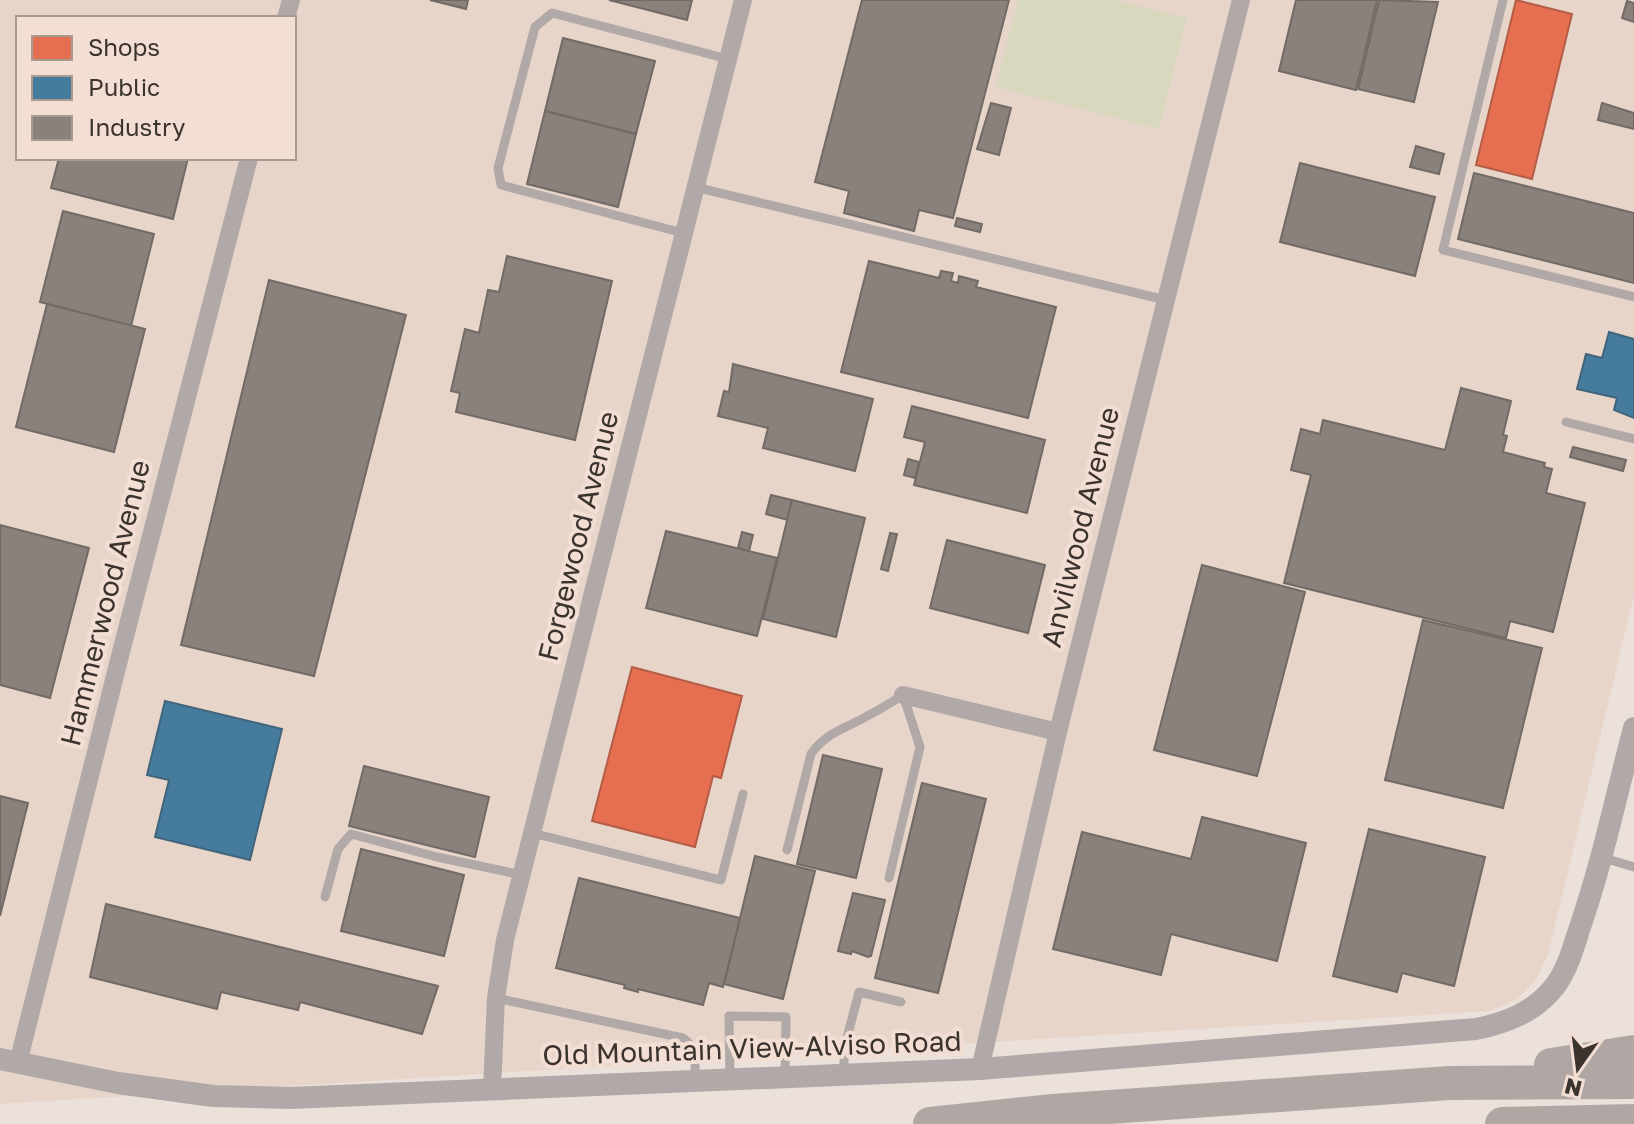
<svg xmlns="http://www.w3.org/2000/svg" width="1634" height="1124" font-family="'Golos Text',sans-serif">
  <rect width="100%" height="100%" fill="#ebe0da"/>
  <path fill="#e8d5ca" fill-rule="evenodd" d="M0,0H1634V595L1548,955L1536,980L1517,999L1490,1011L0,1104ZM18,18H294V158H18Z"/>
  <path fill="#d7d8be" d="M1018,0H1113L1187,18L1159,129L996,87Z"/>
  <g fill="#e76f51" stroke="#b35d46" stroke-width="2">
    <path d="M1516,0L1572,14L1532,179L1476,165Z"/>
    <path d="M632,667L742,696L721,778L713,776L695,847L592,821Z"/>
  </g>
  <g fill="#457b9d" stroke="#42657c" stroke-width="2">
    <path d="M1609,332L1634,339V418L1614,410L1617,398L1577,389L1586,354L1602,358Z"/>
    <path d="M165,701L282,729L250,860L155,837L169,780L147,775Z"/>
  </g>
  <g fill="#8a817c" stroke="#726a65" stroke-width="2">
    <path d="M430,0H468L466,9Z"/>
    <path d="M609,0H692L687,20Z"/>
    <path d="M862,0H1009L953,218L919,210L914,231L844,213L849,191L815,182Z"/>
    <path d="M1296,0H1377L1356,90L1279,71Z"/>
    <path d="M1379,0L1438,2L1414,102L1358,89Z"/>
    <path d="M1627,1L1634,3V22L1622,18Z"/>
    <path d="M563,38L655,61L636,134L545,111Z"/>
    <path d="M991,103L1011,108L999,155L977,149Z"/>
    <path d="M1602,103L1634,113V129L1598,120Z"/>
    <path d="M545,111L636,134L618,207L527,184Z"/>
    <path d="M1416,146L1444,154L1439,174L1410,167Z"/>
    <path d="M59,158H188L173,219L51,188Z"/>
    <path d="M1300,163L1435,197L1415,276L1280,242Z"/>
    <path d="M1474,173L1634,213V283L1458,239Z"/>
    <path d="M63,211L154,234L131,326L40,302Z"/>
    <path d="M957,218L982,224L980,232L955,226Z"/>
    <path d="M507,256L612,281L575,440L456,412L460,393L451,391L465,329L479,333L488,290L499,292Z"/>
    <path d="M869,261L939,278L941,271L953,273L951,281L958,283L959,276L978,281L976,287L1056,307L1028,418L841,372Z"/>
    <path d="M269,280L406,315L314,676L181,645Z"/>
    <path d="M47,304L145,329L114,452L16,427Z"/>
    <path d="M733,364L873,399L855,471L763,448L768,428L718,416L724,391L729,392Z"/>
    <path d="M1461,388L1511,401L1503,435L1507,436L1503,452L1545,463L1544,467L1552,469L1546,493L1585,503L1553,632L1510,621L1506,638L1284,583L1311,475L1291,470L1301,429L1320,434L1323,420L1445,450Z"/>
    <path d="M912,406L1045,440L1027,513L914,485L925,442L904,437Z"/>
    <path d="M1573,447L1626,460L1623,471L1570,457Z"/>
    <path d="M908,459L919,462L915,478L904,475Z"/>
    <path d="M771,495L792,500L788,520L766,514Z"/>
    <path d="M792,500L865,518L836,637L763,619Z"/>
    <path d="M0,525L89,548L50,698L0,685Z"/>
    <path d="M666,531L777,558L757,636L646,608Z"/>
    <path d="M742,532L753,535L749,551L738,548Z"/>
    <path d="M890,533L897,534L888,571L881,569Z"/>
    <path d="M947,540L1045,565L1028,633L930,608Z"/>
    <path d="M1202,565L1305,592L1257,776L1154,750Z"/>
    <path d="M1423,620L1542,648L1503,808L1385,780Z"/>
    <path d="M823,755L882,769L856,878L797,864Z"/>
    <path d="M364,766L489,797L475,857L349,826Z"/>
    <path d="M922,783L986,799L938,993L875,978Z"/>
    <path d="M0,796L28,803L0,916Z"/>
    <path d="M1202,817L1306,843L1277,961L1171,934L1161,975L1053,949L1082,832L1191,859Z"/>
    <path d="M1369,829L1485,857L1454,986L1402,973L1397,992L1333,976Z"/>
    <path d="M361,849L464,875L444,956L341,931Z"/>
    <path d="M755,856L815,871L783,999L724,984Z"/>
    <path d="M579,878L740,918L723,987L709,983L703,1005L638,989V992L624,988L625,985L556,968Z"/>
    <path d="M853,893L885,900L871,956L868,957L852,951L851,954L838,951Z"/>
    <path d="M106,904L438,986L422,1034L300,1002L298,1010L221,992L217,1009L90,977Z"/>
  </g>
  <g fill="none" stroke-linecap="round" stroke-linejoin="round">
    <g stroke="#b0a9a7" stroke-width="9">
      <path d="M1503,0L1443,250L1634,297"/>
      <path d="M695,187L1166,300"/>
      <path d="M683,233L501,185L498,168L535,27L552,13L728,59"/>
      <path d="M1566,422L1634,439"/>
      <path d="M532,833L721,880L743,794"/>
      <path d="M787,850L811,754C826,732 847,728 869,715C881,709 892,702 903,695L920,747L889,878"/>
      <path d="M1600,857L1634,867"/>
      <path d="M325,897L338,849L351,834L437,857L522,875"/>
      <path d="M496,998L683,1038C698,1048 695,1065 695,1081"/>
      <path d="M844,1074V1049L859,992L901,1002"/>
      <path d="M730,1079L729,1016L786,1017L785,1077"/>
    </g>
    <g stroke="#b0a9a7" stroke-width="18">
      <path d="M286,18L291,0"/>
      <path d="M903,695L1058,732"/>
      <path d="M18,1063L122,648L249,158"/>
      <path d="M980,1069L1058,732L1241,0"/>
      <path d="M492,1090L496,998L505,940L743,0"/>
    </g>
    <path stroke="#b0a9a7" stroke-width="22" d="M0,1059L118,1083L213,1096L290,1098L980,1069L1476,1029C1506,1023 1535,1012 1555,986C1567,970 1573,949 1579,930C1602,864 1616,796 1634,728"/>
    <g stroke="#b0a7a4" stroke-width="34">
      <path d="M1551,1065L1634,1052"/>
      <path d="M930,1124L1053,1111L1450,1083L1634,1082"/>
      <path d="M1502,1124L1634,1121"/>
    </g>
  </g>
  <g text-anchor="middle" stroke-width="8" stroke-linejoin="round" paint-order="stroke">
    <g font-size="28" fill="#3a332e" stroke="#f2ded3">
      <text transform="translate(1080 527) rotate(-76)" y="10">Anvilwood Avenue</text>
      <text transform="translate(578 536) rotate(-76)" y="10">Forgewood Avenue</text>
      <text transform="translate(105 603) rotate(-76)" y="10">Hammerwood Avenue</text>
      <text transform="translate(752 1048) rotate(-2)" y="10">Old Mountain View-Alviso Road</text>
    </g>
  </g>
  <rect x="16" y="16" width="280" height="144" fill="#f2ded3" stroke="#a89a91" stroke-width="2"/>
  <rect x="32" y="36" width="40" height="24" fill="#e76f51" stroke="#a89a91" stroke-width="2"/>
  <text x="88" y="56" font-size="24" fill="#3a332e">Shops</text>
  <rect x="32" y="76" width="40" height="24" fill="#457b9d" stroke="#a89a91" stroke-width="2"/>
  <text x="88" y="96" font-size="24" fill="#3a332e">Public</text>
  <rect x="32" y="116" width="40" height="24" fill="#8a817c" stroke="#a89a91" stroke-width="2"/>
  <text x="88" y="136" font-size="24" fill="#3a332e">Industry</text>
  <g transform="translate(1578 1068) rotate(194)" stroke="#f2ded3" stroke-width="6" paint-order="stroke">
  <path d="M0-6L14 30L0 20L-14 30Z" fill="#3a332e"/>
  <text y="-12" font-size="22" font-weight="bold" text-anchor="middle" fill="#3a332e">N</text>
  </g>
</svg>
